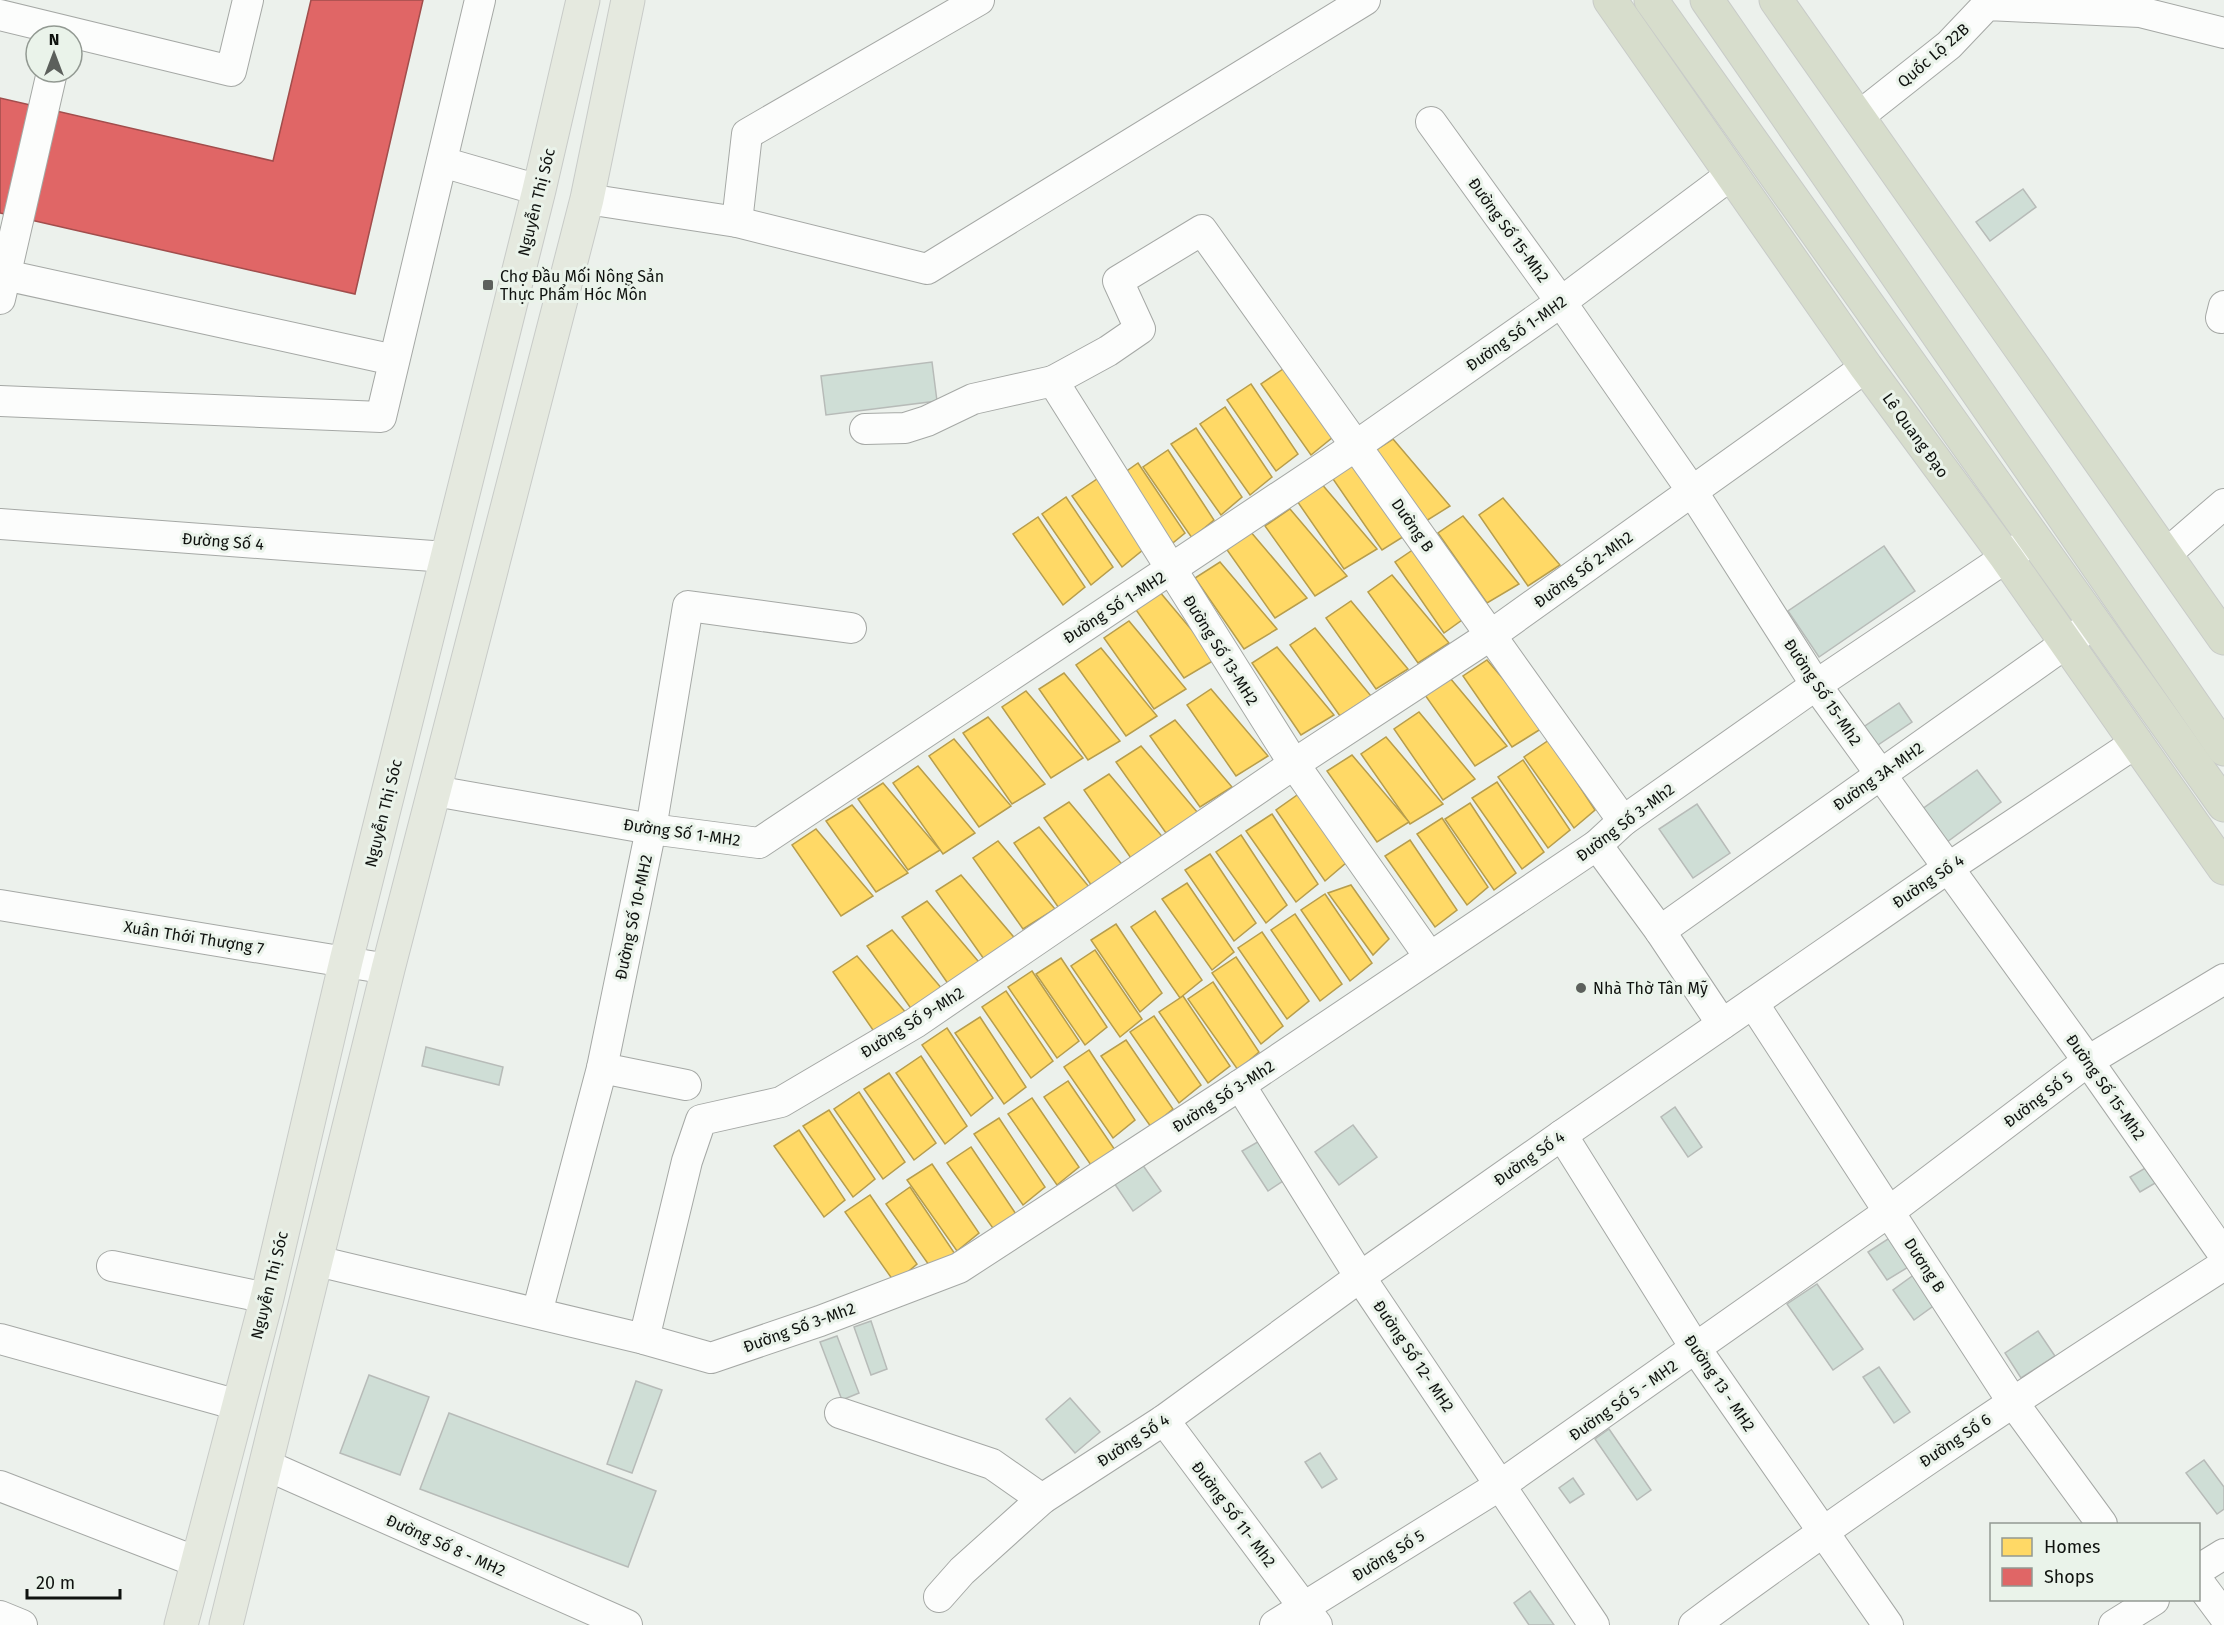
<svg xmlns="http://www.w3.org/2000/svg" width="2224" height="1625" font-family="'Fira Sans',sans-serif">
  <rect width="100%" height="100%" fill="#ecf1ec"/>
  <g fill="#ffd966" stroke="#b79d4c" stroke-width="1.5">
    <path d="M1286,367L1333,437L1311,455L1261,384Z"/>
    <path d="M1251,384L1298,454L1276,471L1227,400Z"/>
    <path d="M1225,407L1272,477L1250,495L1200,424Z"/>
    <path d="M1196,428L1242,497L1221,515L1171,444Z"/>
    <path d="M1393,439L1450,506L1418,526L1368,455Z"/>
    <path d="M1168,450L1214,520L1192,538L1143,467Z"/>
    <path d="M1357,462L1414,530L1382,550L1333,479Z"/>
    <path d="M1138,463L1185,533L1163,551L1114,480Z"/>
    <path d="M1097,479L1144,549L1122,567L1072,496Z"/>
    <path d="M1320,482L1377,549L1344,569L1295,498Z"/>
    <path d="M1066,497L1113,567L1091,585L1042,514Z"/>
    <path d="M1503,498L1560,565L1528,586L1479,515Z"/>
    <path d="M1290,509L1347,576L1315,596L1265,526Z"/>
    <path d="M1463,516L1519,584L1487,603L1438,533Z"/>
    <path d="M1038,517L1085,587L1063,605L1013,534Z"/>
    <path d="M1250,531L1307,598L1275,618L1225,547Z"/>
    <path d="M1420,545L1462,620L1444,633L1395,562Z"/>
    <path d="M1220,562L1277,629L1244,649L1195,578Z"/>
    <path d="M1392,575L1449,643L1418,663L1368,592Z"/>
    <path d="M1159,591L1216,659L1184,678L1134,607Z"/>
    <path d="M1351,601L1408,669L1376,689L1326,618Z"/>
    <path d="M1129,621L1186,689L1154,709L1104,638Z"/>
    <path d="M1315,628L1371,696L1340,716L1290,645Z"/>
    <path d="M1277,647L1334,715L1301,735L1252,663Z"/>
    <path d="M1101,648L1157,716L1126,736L1076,665Z"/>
    <path d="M1487,660L1544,727L1512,747L1463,676Z"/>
    <path d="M1064,673L1120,741L1088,760L1039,689Z"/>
    <path d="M1450,678L1507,746L1475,766L1425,695Z"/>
    <path d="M1211,689L1268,756L1236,776L1187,705Z"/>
    <path d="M1026,691L1083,758L1051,778L1002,707Z"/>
    <path d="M1419,712L1475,779L1443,800L1394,729Z"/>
    <path d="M988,717L1045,784L1012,804L963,733Z"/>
    <path d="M1175,720L1232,787L1200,807L1150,736Z"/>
    <path d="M1386,737L1443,804L1410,824L1361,754Z"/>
    <path d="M954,739L1011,806L979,827L929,756Z"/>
    <path d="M1549,740L1595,810L1574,828L1524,757Z"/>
    <path d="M1141,746L1198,813L1166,833L1116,762Z"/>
    <path d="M1352,755L1409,822L1377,842L1327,771Z"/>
    <path d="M1523,760L1570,830L1548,848L1498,777Z"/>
    <path d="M918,766L975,833L943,854L893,783Z"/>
    <path d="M1109,774L1166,841L1133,861L1084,790Z"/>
    <path d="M1497,782L1544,852L1522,869L1472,798Z"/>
    <path d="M883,783L940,850L908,870L858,799Z"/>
    <path d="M1300,793L1347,862L1325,881L1276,810Z"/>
    <path d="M1069,802L1126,869L1094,889L1044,818Z"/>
    <path d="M1470,803L1516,873L1494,890L1445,819Z"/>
    <path d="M852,805L908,873L876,892L826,821Z"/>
    <path d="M1272,814L1318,884L1296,902L1246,831Z"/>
    <path d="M1442,818L1488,887L1467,905L1417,834Z"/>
    <path d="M1039,827L1095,894L1063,914L1014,843Z"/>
    <path d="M816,829L873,896L841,916L792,845Z"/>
    <path d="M1241,835L1287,905L1266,923L1216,852Z"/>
    <path d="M1410,840L1457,910L1435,927L1385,856Z"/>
    <path d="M998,841L1055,909L1023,929L973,858Z"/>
    <path d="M1210,854L1256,923L1234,941L1185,870Z"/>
    <path d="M961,875L1018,942L986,962L936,891Z"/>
    <path d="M1187,883L1234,952L1212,970L1162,899Z"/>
    <path d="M1351,885L1389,939L1373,955L1328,893Z"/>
    <path d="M1325,894L1372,963L1350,981L1301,910Z"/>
    <path d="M927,901L984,968L951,988L902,917Z"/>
    <path d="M1155,911L1202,980L1180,998L1131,927Z"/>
    <path d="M1295,914L1342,984L1320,1001L1271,930Z"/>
    <path d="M1116,924L1162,993L1140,1012L1091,940Z"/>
    <path d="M892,930L949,997L917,1017L867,946Z"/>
    <path d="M1262,932L1309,1001L1287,1019L1238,948Z"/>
    <path d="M1095,950L1142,1019L1120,1037L1071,966Z"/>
    <path d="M857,956L914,1022L882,1043L833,972Z"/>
    <path d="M1236,957L1283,1026L1261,1044L1212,973Z"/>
    <path d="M1061,958L1107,1027L1085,1045L1036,974Z"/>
    <path d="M1032,971L1079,1041L1057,1058L1008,987Z"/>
    <path d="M1213,982L1259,1052L1238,1070L1188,999Z"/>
    <path d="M1006,991L1053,1061L1031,1078L982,1007Z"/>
    <path d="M1183,996L1230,1066L1208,1083L1159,1012Z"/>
    <path d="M1154,1016L1201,1085L1179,1103L1130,1032Z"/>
    <path d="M980,1017L1026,1087L1004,1104L955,1033Z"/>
    <path d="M947,1028L993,1098L971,1116L922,1045Z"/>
    <path d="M1126,1040L1173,1109L1151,1127L1101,1056Z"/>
    <path d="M1089,1050L1135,1120L1113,1138L1064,1067Z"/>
    <path d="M921,1056L967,1126L945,1144L896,1073Z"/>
    <path d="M889,1073L936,1143L914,1160L864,1089Z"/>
    <path d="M1068,1081L1115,1150L1093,1168L1044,1097Z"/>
    <path d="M859,1092L905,1162L883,1179L834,1109Z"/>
    <path d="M1032,1098L1079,1167L1057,1185L1008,1114Z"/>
    <path d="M829,1110L875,1179L853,1197L803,1126Z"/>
    <path d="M999,1118L1045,1187L1023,1205L974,1134Z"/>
    <path d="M799,1130L845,1200L824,1217L774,1146Z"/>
    <path d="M971,1147L1018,1217L997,1234L947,1163Z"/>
    <path d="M932,1164L979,1233L957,1251L907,1180Z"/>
    <path d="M910,1187L957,1257L936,1275L886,1204Z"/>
    <path d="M870,1195L917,1264L895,1283L845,1212Z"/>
  </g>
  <path fill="#e06666" stroke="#a14d4c" stroke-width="1.5" d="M311,0H423L355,294L0,213V98L273,161Z"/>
  <g fill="#cfded6" stroke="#b7bbb8" stroke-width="1.5">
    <path d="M2023,189L2036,207L1990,241L1976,222Z"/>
    <path d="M932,362L937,401L826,415L821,376Z"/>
    <path d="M1884,546L1915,591L1819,657L1788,611Z"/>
    <path d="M1899,703L1912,722L1872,749L1859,730Z"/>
    <path d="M1977,770L2001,802L1943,845L1918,812Z"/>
    <path d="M1697,804L1730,853L1693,878L1659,829Z"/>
    <path d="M426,1047L503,1067L499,1085L422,1066Z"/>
    <path d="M1675,1107L1702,1147L1688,1157L1661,1117Z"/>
    <path d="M1353,1125L1377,1157L1339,1185L1315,1152Z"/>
    <path d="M1261,1140L1286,1179L1268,1191L1242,1151Z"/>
    <path d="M1142,1164L1161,1191L1133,1211L1114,1183Z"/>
    <path d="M2147,1167L2157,1182L2140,1192L2130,1177Z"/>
    <path d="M1891,1237L1910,1266L1887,1280L1868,1252Z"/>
    <path d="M1915,1274L1936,1304L1914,1320L1893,1290Z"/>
    <path d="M1817,1284L1863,1349L1833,1370L1787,1304Z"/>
    <path d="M871,1321L887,1369L871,1375L854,1327Z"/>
    <path d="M2038,1331L2055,1356L2021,1378L2005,1353Z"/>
    <path d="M837,1336L859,1393L842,1400L820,1342Z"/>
    <path d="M1879,1367L1910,1412L1894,1423L1863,1377Z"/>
    <path d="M369,1375L429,1397L400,1475L340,1453Z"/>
    <path d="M636,1381L662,1390L632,1473L607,1464Z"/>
    <path d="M1070,1398L1100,1432L1075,1453L1046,1419Z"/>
    <path d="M449,1413L656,1491L628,1567L420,1489Z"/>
    <path d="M1609,1429L1651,1490L1637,1500L1595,1439Z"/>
    <path d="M1320,1453L1337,1479L1322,1488L1305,1462Z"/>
    <path d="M2204,1460L2224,1487V1509L2217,1514L2186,1473Z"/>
    <path d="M1573,1478L1584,1494L1570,1503L1559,1488Z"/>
    <path d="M1530,1591L1554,1625H1529L1514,1603Z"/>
  </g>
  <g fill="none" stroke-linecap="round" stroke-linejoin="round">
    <defs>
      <g id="minor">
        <path d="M0,15L231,71L248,0"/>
        <path d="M1858,117L1949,45L1987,5L2140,12L2224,33"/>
        <path d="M1431,122L1561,302L1692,491L1816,685L2088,1061L2224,1255"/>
        <path d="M442,162L539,190"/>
        <path d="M587,199L737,222L747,134L979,0"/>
        <path d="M737,222L927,269L1365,0"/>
        <path d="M0,274L394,360"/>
        <path d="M0,299L52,72"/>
        <path d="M2221,318L2224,306"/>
        <path d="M1053,381L1108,351L1140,329L1118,281L1202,230L1623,821"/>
        <path d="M0,401L381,417L480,0"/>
        <path d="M865,429L905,428L927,421L973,399L1053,381L1294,764L1429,956"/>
        <path d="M0,524L446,557"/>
        <path d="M2166,554L2224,504"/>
        <path d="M435,791L651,829L759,843L1357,445L1561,302L1732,174"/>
        <path d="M1597,845L1660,931L1722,1024"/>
        <path d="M0,905L388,969"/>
        <path d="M1660,931L2086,629"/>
        <path d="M1753,1003L2012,1401L2102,1524"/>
        <path d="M602,1068L686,1085"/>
        <path d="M1240,1085L1360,1277L1594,1625"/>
        <path d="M1562,1135L1696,1349L1888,1625"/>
        <path d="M317,1261L644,1339L711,1358L820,1321L959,1268L1240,1085L1597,845L1623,821L1816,685L2026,544"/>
        <path d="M112,1266L267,1298"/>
        <path d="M537,1313L602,1068L651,829L688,606L851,628"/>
        <path d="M0,1339L238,1405"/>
        <path d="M644,1339L687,1161L701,1120L781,1102L915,1023L1294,764L1491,635L1866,367"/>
        <path d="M840,1413L992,1464L1042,1499"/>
        <path d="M1164,1420L1317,1625"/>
        <path d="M266,1465L627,1625"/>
        <path d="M0,1486L197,1562"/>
        <path d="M2198,1570L2224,1554"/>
        <path d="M2198,1581L2224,1616"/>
        <path d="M939,1597L962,1571L1042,1499L1164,1420L1360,1277L1562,1135L1948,868L2137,742"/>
        <path d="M0,1616L22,1625"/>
        <path d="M1275,1625L1502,1484L1890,1211L2088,1061L2224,979"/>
        <path d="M1694,1625C1867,1497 2043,1381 2224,1265"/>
        <path d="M2114,1625L2154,1600"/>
      </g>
      <g id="major">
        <path d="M181,1625L267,1298L346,961L539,190L583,0"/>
        <path d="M226,1625L388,969L587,199L628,0"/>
      </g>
      <g id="highway">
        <path d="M1610,0L1866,367L2006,557L2224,868"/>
        <path d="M1651,0L2224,805"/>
        <path d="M1707,0L2224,749"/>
        <path d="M1776,0L2224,638"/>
      </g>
    </defs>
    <use href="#minor" stroke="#a5a8a5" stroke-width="32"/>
    <use href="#major" stroke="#c8cbc8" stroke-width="35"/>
    <use href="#highway" stroke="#c8cbc8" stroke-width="35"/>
    <use href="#minor" stroke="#fcfdfc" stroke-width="30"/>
    <use href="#major" stroke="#e5e9df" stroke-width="33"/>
    <use href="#highway" stroke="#d7ddcc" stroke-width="33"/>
  </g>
  <g fill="#5c605c" stroke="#eaf3ea" stroke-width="2">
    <rect x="482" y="279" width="12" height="12" rx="3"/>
    <circle cx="1581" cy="988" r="6"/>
  </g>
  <g text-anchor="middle" stroke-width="6" stroke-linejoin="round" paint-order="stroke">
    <g font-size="16" fill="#0f120f" stroke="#eaf3ea">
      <text transform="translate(1933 55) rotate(-41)" y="6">Quốc Lộ 22B</text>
      <text transform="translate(536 202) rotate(-76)" y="6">Nguyễn Thị Sóc</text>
      <text transform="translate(1509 230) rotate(54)" y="6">Đường Số 15-Mh2</text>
      <text transform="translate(1516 333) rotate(-35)" y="6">Đường Số 1-MH2</text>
      <text transform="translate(1916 435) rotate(54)" y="6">Lê Quang Đạo</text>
      <text transform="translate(1413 525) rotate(55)" y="6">Dường B</text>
      <text transform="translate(223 541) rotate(4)" y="6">Đường Số 4</text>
      <text transform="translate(1583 569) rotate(-36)" y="6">Đường Số 2-Mh2</text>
      <text transform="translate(1114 607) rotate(-33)" y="6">Đường Số 1-MH2</text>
      <text transform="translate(1221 650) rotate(58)" y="6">Đường Số 13-MH2</text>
      <text transform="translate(1823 692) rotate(56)" y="6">Đường Số 15-Mh2</text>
      <text transform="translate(1878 776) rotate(-35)" y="6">Đường 3A-MH2</text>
      <text transform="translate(383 813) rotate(-76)" y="6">Nguyễn Thị Sóc</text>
      <text transform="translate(1625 822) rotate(-37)" y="6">Đường Số 3-Mh2</text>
      <text transform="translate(682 832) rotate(8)" y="6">Đường Số 1-MH2</text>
      <text transform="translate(1928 881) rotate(-34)" y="6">Đường Số 4</text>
      <text transform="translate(633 917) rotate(-78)" y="6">Đường Số 10-MH2</text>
      <text transform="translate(194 937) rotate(9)" y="6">Xuân Thới Thượng 7</text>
      <text transform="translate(912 1022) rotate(-32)" y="6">Đường Số 9-Mh2</text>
      <text transform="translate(2106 1087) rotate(55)" y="6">Đường Số 15-Mh2</text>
      <text transform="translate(1223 1096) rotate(-33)" y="6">Đường Số 3-Mh2</text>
      <text transform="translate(2038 1099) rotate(-37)" y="6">Đường Số 5</text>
      <text transform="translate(1529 1158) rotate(-35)" y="6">Đường Số 4</text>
      <text transform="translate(1925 1265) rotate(57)" y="6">Dương B</text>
      <text transform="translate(269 1285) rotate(-76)" y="6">Nguyễn Thị Sóc</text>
      <text transform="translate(799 1327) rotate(-20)" y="6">Đường Số 3-Mh2</text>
      <text transform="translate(1414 1356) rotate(56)" y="6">Đường Số 12- MH2</text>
      <text transform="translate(1720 1383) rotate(56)" y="6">Đường 13 - MH2</text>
      <text transform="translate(1623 1400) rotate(-35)" y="6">Đường Số 5 - MH2</text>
      <text transform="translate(1133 1440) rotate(-33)" y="6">Đường Số 4</text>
      <text transform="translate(1955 1440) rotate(-34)" y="6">Đường Số 6</text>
      <text transform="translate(1234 1514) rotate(53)" y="6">Đường Số 11- Mh2</text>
      <text transform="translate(446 1545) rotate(24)" y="6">Đường Số 8 - MH2</text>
      <text transform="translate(1388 1555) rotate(-32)" y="6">Đường Số 5</text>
    </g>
    <g font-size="16" fill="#0f120f" stroke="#eaf3ea" text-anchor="start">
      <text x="500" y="282">Chợ Đầu Mối Nông Sản<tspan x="500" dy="18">Thực Phẩm Hóc Môn</tspan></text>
      <text x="1593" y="994">Nhà Thờ Tân Mỹ</text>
    </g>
  </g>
  <rect x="1990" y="1523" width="210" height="78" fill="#eaf3ea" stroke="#929992" stroke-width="1.5"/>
  <rect x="2002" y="1538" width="30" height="18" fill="#ffd966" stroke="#929992" stroke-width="1.5"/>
  <text x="2044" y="1553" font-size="18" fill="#0f120f">Homes</text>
  <rect x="2002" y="1568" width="30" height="18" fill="#e06666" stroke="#929992" stroke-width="1.5"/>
  <text x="2044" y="1583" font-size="18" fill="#0f120f">Shops</text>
  <g transform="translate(54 54)"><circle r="28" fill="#eaf3ea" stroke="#929992" stroke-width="1.5"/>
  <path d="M0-4.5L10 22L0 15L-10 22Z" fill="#5c605c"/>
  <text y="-9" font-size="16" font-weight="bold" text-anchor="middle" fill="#0f120f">N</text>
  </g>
  <path d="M27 1589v9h93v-9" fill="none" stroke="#0f120f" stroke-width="3"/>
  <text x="36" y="1589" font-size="18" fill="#0f120f" stroke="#eaf3ea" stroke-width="4.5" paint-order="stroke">20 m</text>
</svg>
